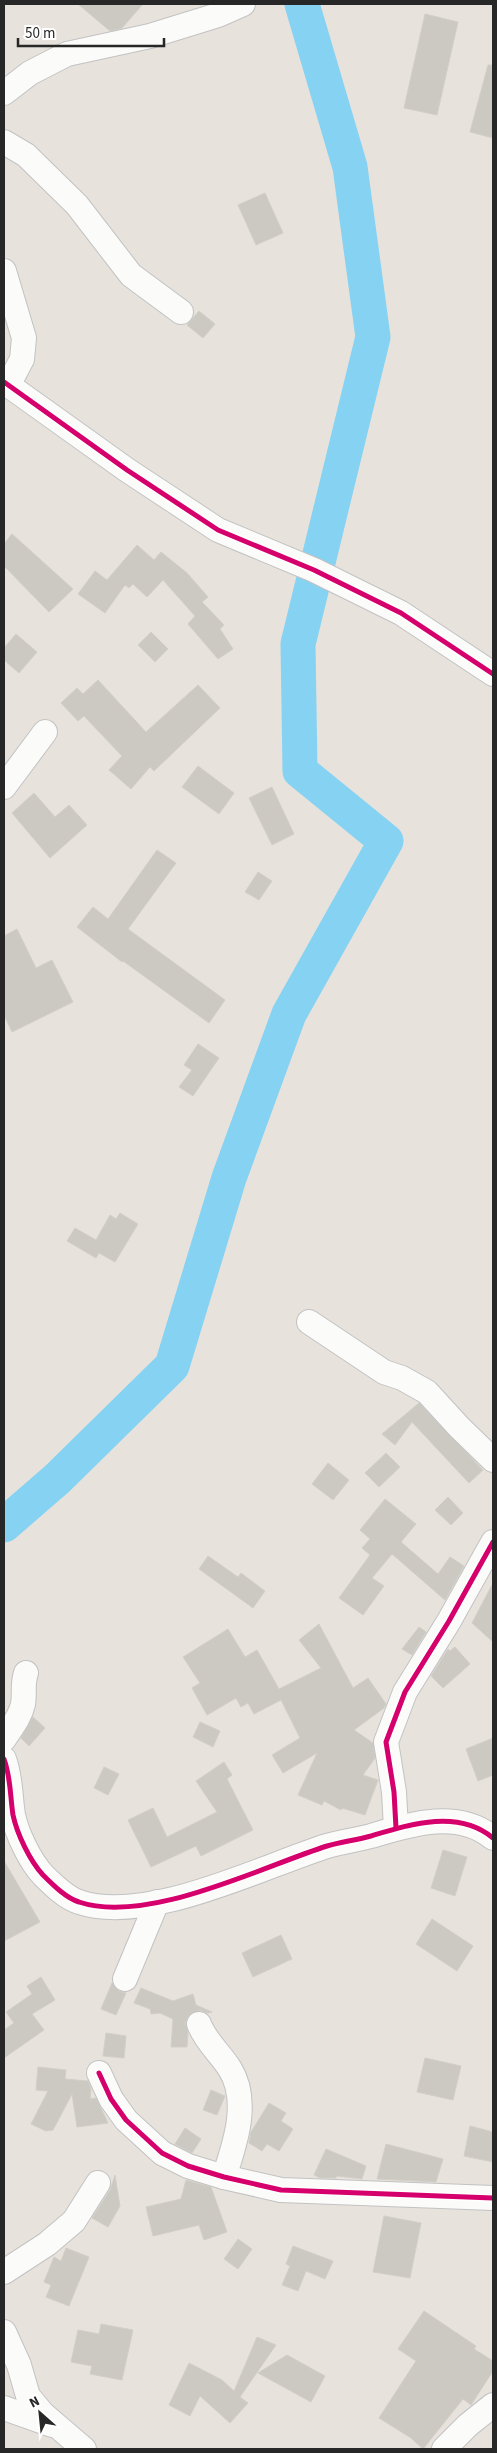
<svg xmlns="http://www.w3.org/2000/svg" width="497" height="2453" font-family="'Source Sans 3',sans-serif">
  <rect width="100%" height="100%" fill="#e7e3dc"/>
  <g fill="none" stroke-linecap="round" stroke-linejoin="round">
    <path stroke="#86d2f2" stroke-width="35" d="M4,1525L57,1479L172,1366L229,1178L289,1014L386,841L300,771L298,644L373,337L350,167L302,4"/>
  </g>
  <g fill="#ccc9c3" stroke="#d2cec8">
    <path d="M78,4H143L122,28L110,31Z"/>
    <path d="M425,14L458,22L437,115L404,108Z"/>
    <path d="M488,65H493V138L470,132Z"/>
    <path d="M265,193L283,233L256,245L238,205Z"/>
    <path d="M199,311L215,324L203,338L187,325Z"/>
    <path d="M12,534L73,589L49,612L4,566V544Z"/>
    <path d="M137,545L154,560L161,552L187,573L208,597L202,602L224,625L220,629L233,649L218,659L188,624L195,616L163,580L147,597L133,584L129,588L125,585L105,613L78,594L95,571L107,580Z"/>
    <path d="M151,632L168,649L155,662L138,645Z"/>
    <path d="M16,634L37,652L19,673L4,660V648Z"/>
    <path d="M98,680L146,732L198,685L220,708L154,771L150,767L131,789L109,770L122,756L84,716L78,721L61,703L77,688L83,694Z"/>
    <path d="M198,766L234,793L219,814L182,787Z"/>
    <path d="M272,787L294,834L272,845L249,798Z"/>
    <path d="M34,793L55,817L69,805L87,825L50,858L12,813Z"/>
    <path d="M157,850L176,863L128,929L225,1000L209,1023L123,961L122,962L77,927L93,907L108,919Z"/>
    <path d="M258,872L272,881L259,900L245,892Z"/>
    <path d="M17,929L36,968L52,960L73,1002L12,1032L4,1015V936Z"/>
    <path d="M198,1044L219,1058L193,1096L179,1087L192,1070L184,1065Z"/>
    <path d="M120,1213L138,1224L115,1262L99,1253L96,1258L67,1241L75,1228L96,1240L110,1215L116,1219Z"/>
    <path d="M419,1403L483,1470L469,1483L412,1422L395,1445L382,1434Z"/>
    <path d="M386,1453L400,1467L379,1487L365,1473Z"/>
    <path d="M328,1463L349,1480L333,1500L312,1484Z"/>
    <path d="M448,1497L463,1513L451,1525L435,1510Z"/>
    <path d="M385,1499L416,1524L401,1542L438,1574L450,1557L464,1566L445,1600L392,1554L372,1578L384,1586L363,1615L339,1598L370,1555L362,1548L370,1539L360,1530Z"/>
    <path d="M208,1556L238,1577L241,1573L265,1591L253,1608L199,1569Z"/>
    <path d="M493,1583V1642L472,1623Z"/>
    <path d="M319,1624L353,1688L368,1678L386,1704L384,1708L354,1730L373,1743L375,1758L363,1775L378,1780L365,1815L342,1808L341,1810L324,1801L322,1805L298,1795L317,1753L283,1773L272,1755L300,1738L281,1700L254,1714L248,1703L241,1707L236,1698L207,1715L192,1688L200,1683L183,1657L228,1629L245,1657L257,1650L279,1689L321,1668L299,1640Z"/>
    <path d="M419,1627L426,1632L412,1655L402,1649Z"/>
    <path d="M455,1647L470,1664L443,1688L431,1676L448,1649L450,1651Z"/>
    <path d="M33,1717L45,1728L29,1746L21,1738Z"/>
    <path d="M200,1722L220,1731L213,1747L193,1737Z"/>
    <path d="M493,1738V1775L478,1781L466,1749Z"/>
    <path d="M224,1762L232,1775L227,1779L253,1830L201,1856L196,1846L151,1867L128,1820L153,1808L167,1837L217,1812L196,1781Z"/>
    <path d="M104,1767L119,1774L108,1795L94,1788Z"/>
    <path d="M443,1850L467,1857L455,1896L431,1888Z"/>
    <path d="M4,1861L40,1922L4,1941Z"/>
    <path d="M432,1919L473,1946L457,1971L416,1944Z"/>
    <path d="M281,1935L292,1959L253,1977L242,1953Z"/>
    <path d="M41,1977L55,2000L32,2014L44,2030L4,2058V2030L14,2023L6,2012L32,1994L27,1986Z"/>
    <path d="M112,1983L119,1991L126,1993L116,2015L101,2009Z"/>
    <path d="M141,1988L173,2001L193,1994L196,2005L212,2012L208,2013L200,2010L188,2016L185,2023L188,2032L187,2047H171L173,2019L160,2013L151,2014L150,2009L134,2003Z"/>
    <path d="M106,2033L126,2036L124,2058L103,2056Z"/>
    <path d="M425,2058L461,2066L453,2100L417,2092Z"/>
    <path d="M38,2067L66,2070L65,2079L88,2081L91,2089L90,2099L96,2098L108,2123L77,2127L72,2094L53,2130L46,2131L31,2124L48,2091L36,2090Z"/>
    <path d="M211,2090L225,2096L217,2115L203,2110Z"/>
    <path d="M269,2103L286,2113L281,2121L293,2129L279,2151L267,2144L262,2151L249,2143L251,2132Z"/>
    <path d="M470,2126L493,2132V2162L464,2156Z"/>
    <path d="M185,2128L201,2139L192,2153L175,2144Z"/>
    <path d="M386,2144L443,2159L436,2182L377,2179Z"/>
    <path d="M326,2149L366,2166L362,2179L337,2176L336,2178H320L314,2175Z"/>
    <path d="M115,2175L120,2206L108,2227L92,2218L110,2190Z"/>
    <path d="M186,2180L211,2187L227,2232L204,2240L199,2225L153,2236L146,2207L181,2199Z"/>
    <path d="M384,2216L421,2223L410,2278L373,2272Z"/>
    <path d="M238,2239L252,2249L238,2269L224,2259Z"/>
    <path d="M293,2246L333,2261L325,2279L306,2271L298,2291L282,2285L290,2266L286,2264Z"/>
    <path d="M66,2248L89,2257L69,2306L46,2297L51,2285L44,2282L54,2257L61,2261Z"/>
    <path d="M424,2311L476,2346L474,2349L493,2361V2371L471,2405L463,2399L423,2449L411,2438L379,2418L416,2361L398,2349Z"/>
    <path d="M101,2324L133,2330L122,2380L90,2374L92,2366L71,2362L78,2330L99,2334Z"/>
    <path d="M257,2337L276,2345L240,2397L248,2403L230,2423L200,2396L190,2416L169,2405L189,2363L222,2380L234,2391Z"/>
    <path d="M287,2355L325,2376L311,2402L258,2373Z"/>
  </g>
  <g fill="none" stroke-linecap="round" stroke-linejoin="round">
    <defs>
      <g id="minor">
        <path d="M4,93L30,73L67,54L150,36L218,15L243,4"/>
        <path d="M4,142L26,155L77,205L131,275L181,312"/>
        <path d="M4,271L24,338L22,359L9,384"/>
        <path d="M4,382L127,470L218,530L314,570L401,613L493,674"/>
        <path d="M4,787L45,732"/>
        <path d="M309,1322L384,1372L402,1378L427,1392L459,1427L493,1460"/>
        <path d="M4,1739C11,1728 20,1718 23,1704C25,1693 22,1684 26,1673"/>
        <path d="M4,1759C11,1778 10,1796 13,1815C17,1834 30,1861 43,1875C53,1885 66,1898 79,1902C147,1925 261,1867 327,1846C341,1842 356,1840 371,1836C411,1824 458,1809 493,1838"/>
        <path d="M396,1828L394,1792L386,1742L405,1692L449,1621L493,1542"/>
        <path d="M125,1979L157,1902"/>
        <path d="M199,2024C206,2042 220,2053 230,2069C250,2101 235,2144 224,2177"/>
        <path d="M99,2073L111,2099L126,2120L162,2153L188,2166L224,2177L281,2190L493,2198"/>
        <path d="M4,2272L47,2244L74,2221L98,2183"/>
        <path d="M4,2332L19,2365L28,2396L42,2413L84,2449"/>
        <path d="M4,2408L52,2425"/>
        <path d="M444,2449L468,2425L493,2405"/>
      </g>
    </defs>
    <use href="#minor" stroke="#c3c2c3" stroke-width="26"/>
    <use href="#minor" stroke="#fbfbfa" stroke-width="24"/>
    <defs>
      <g id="cycleway">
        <path d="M4,382L127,470L218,530L314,570L401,613L493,674"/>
        <path d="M4,1759C11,1778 10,1796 13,1815C17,1834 30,1861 43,1875C53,1885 66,1898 79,1902C147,1925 261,1867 327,1846C341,1842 356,1840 371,1836C411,1824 458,1809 493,1838"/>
        <path d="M396,1828L394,1792L386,1742L405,1692L449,1621L493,1542"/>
        <path d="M99,2073L111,2099L126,2120L162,2153L188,2166L224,2177L281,2190L493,2198"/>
      </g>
    </defs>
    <use href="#cycleway" stroke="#fff" stroke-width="8"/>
    <use href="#cycleway" stroke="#d6006c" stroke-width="5"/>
  </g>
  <rect width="497" height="2453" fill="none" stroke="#272727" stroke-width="10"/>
  <g transform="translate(40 2413) rotate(333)" stroke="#ffffff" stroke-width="4" paint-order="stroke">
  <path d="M0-4L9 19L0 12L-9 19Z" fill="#272727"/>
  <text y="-8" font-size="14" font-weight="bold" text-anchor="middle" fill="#272727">N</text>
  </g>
  <path d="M18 38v8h146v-8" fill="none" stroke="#272727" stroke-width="2.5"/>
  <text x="25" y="38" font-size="15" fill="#272727" stroke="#ffffff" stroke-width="4" paint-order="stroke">50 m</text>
</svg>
